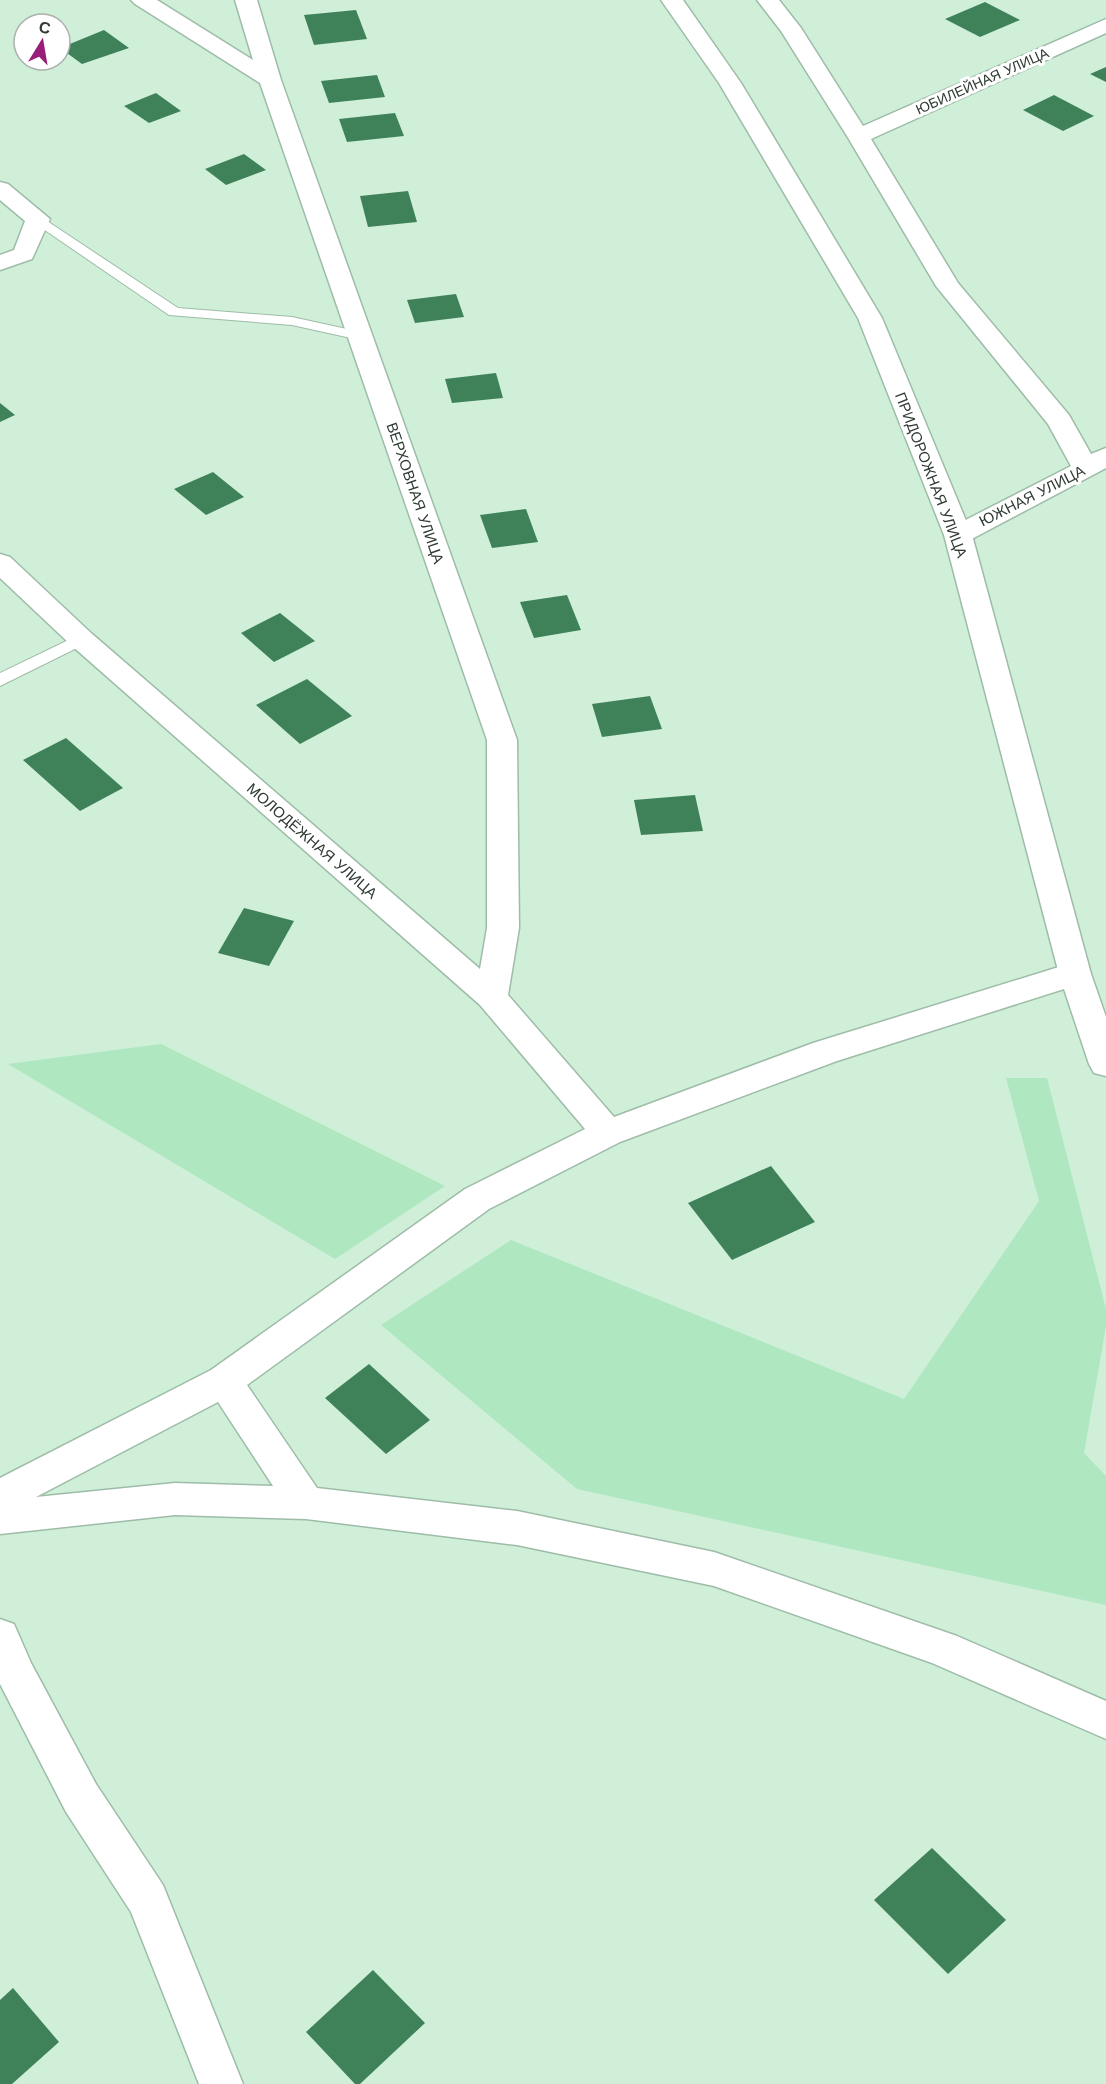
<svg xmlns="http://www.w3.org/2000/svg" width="1106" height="2084" font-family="'Work Sans',sans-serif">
  <rect width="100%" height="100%" fill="#cfefd9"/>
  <g fill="#aee7c0">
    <path d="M161,1044L445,1186L335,1259L8,1064Z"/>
    <path d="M1006,1078H1047L1106,1309V1326L1084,1453L1106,1476V1605L577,1489L381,1325L511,1240L904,1399L1039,1201Z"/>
  </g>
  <g fill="#3f8259">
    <path d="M985,2L1020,20L980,37L945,19Z"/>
    <path d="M356,10L367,39L314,45L304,15Z"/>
    <path d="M104,30L129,48L82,64L60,48Z"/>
    <path d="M1106,67V82L1090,74Z"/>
    <path d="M377,75L385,97L329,103L321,81Z"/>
    <path d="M156,93L181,111L149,123L124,106Z"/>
    <path d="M1054,95L1094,116L1063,131L1023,110Z"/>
    <path d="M395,113L404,136L347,142L339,119Z"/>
    <path d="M244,154L266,170L226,185L205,169Z"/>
    <path d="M408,191L417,222L368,227L360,196Z"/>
    <path d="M456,294L464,317L415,323L407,300Z"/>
    <path d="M496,373L503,398L452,403L445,379Z"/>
    <path d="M0,403L15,415L0,422Z"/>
    <path d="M213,472L244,497L206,515L174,489Z"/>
    <path d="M526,509L538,542L492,548L480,515Z"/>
    <path d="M567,595L581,630L534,638L520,602Z"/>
    <path d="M280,613L315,641L274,662L241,633Z"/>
    <path d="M307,679L352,716L300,744L256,705Z"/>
    <path d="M650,696L662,729L602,737L592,704Z"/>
    <path d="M66,738L123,788L80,811L23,760Z"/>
    <path d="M695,795L703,831L641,835L634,800Z"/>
    <path d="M244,908L294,921L269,966L218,953Z"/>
    <path d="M771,1166L815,1222L732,1260L688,1203Z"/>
    <path d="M369,1364L430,1420L386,1454L325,1398Z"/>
    <path d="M932,1848L1006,1920L948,1974L874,1900Z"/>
    <path d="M373,1970L425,2023L360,2084H355L306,2032Z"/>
    <path d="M13,1988L59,2042L12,2084H0V2000Z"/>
  </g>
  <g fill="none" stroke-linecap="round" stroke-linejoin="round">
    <defs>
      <g id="service">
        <path d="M38,215L178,308L292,317L365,333L367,336L360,340L292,325L169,315L33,222L31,219L33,216Z"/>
        <path d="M81,634L87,635L89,639L87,643L0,686V673Z"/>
      </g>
      <g id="minor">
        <path d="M131,0H157L253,60L235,0H257L281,80L517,740L519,928L508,995L614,1117L813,1043L1075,962L1086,966L1091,974L1086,982L837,1061L620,1142L489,1209L247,1385L317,1488L517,1511L714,1552L957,1636L1106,1701V1739L932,1663L714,1586L517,1545L306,1519L175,1515L0,1534V1478L211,1370L465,1189L585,1129L480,1005L71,645L0,578V554L10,557L91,633L480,969L487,928V740L260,83L135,4ZM218,1402L273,1486L175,1483L36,1497Z"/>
        <path d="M757,0H779L801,28L863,126L1106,19V33L871,139L958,283L1069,415L1091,454L1106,448V468L968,541L958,543L948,541L944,535L948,529L1071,466L1048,424L936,286L847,136L781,31Z"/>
        <path d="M0,182L8,184L50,219L32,259L0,270V255L14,250L25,221L0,200Z"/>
        <path d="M0,1619L14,1624L31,1663L96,1784L163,1885L243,2084H199L131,1912L66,1812L0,1684Z"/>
      </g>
      <path id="tertiary" d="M661,0H683L741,83L882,318L972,535L1091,974L1106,1017V1076L1094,1073L1089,1064L1059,974L944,535L858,318L719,83Z"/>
    </defs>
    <use href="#service" stroke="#9ebca8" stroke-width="2"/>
    <use href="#minor" stroke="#9ebca8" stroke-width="3"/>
    <use href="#tertiary" stroke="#9ebca8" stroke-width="3"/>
    <use href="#service" fill="#fff" fill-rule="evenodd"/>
    <use href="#minor" fill="#fff" fill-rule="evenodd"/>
    <use href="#tertiary" fill="#fff" fill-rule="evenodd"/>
  </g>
  <g text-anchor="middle" stroke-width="6" stroke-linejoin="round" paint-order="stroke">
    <g font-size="14" fill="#2f3b33" stroke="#fff">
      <text transform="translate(982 81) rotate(-24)" y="5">ЮБИЛЕЙНАЯ УЛИЦА</text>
    </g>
    <g font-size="15" fill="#2f3b33" stroke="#fff">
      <text transform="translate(931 475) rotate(69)" y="5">ПРИДОРОЖНАЯ УЛИЦА</text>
      <text transform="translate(415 493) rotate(71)" y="5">ВЕРХОВНАЯ УЛИЦА</text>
      <text transform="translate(1032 496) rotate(-27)" y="5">ЮЖНАЯ УЛИЦА</text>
      <text transform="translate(312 841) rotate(41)" y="5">МОЛОДЁЖНАЯ УЛИЦА</text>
    </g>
  </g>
  <g transform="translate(42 42) rotate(11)"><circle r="28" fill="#ffffff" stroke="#acb1ad" stroke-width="1.5"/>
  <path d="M0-4.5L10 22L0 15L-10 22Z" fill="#981e79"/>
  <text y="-9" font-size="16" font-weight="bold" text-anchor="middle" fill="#2f3b33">С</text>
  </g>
</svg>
